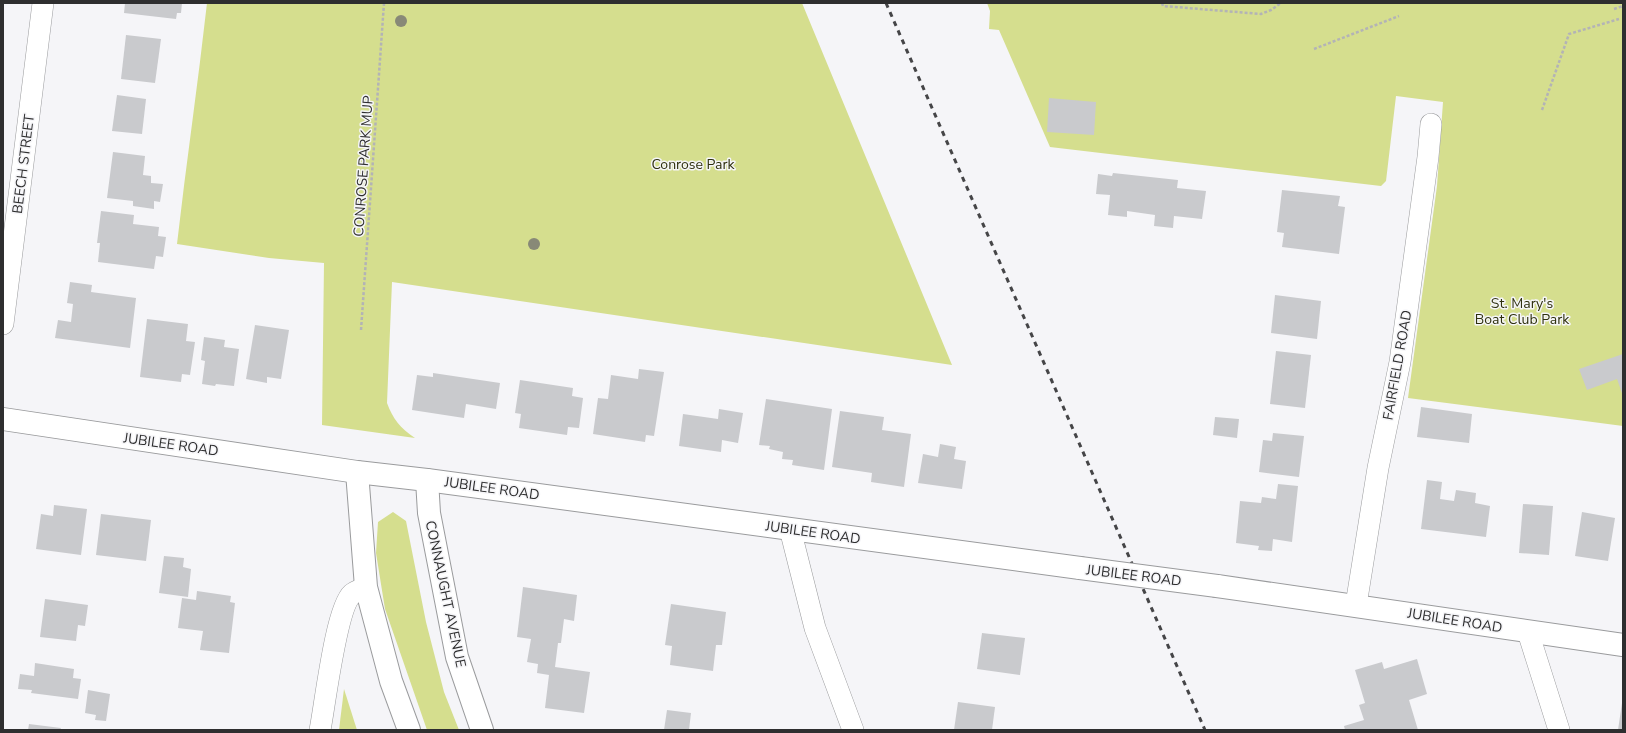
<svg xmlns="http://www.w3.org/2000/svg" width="1626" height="733" font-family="'Nunito Sans',sans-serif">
  <rect width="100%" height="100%" fill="#f5f5f8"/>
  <g fill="#d5de8e">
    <path d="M207,3H802L952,365L392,282L387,403C393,419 400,428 415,438L322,425L324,263L269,258L177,244C186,164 198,84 207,3Z"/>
    <path d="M987,3H1623V426L1408,398L1437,186L1443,102L1396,96L1386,181L1381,186L1050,147L999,30L989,29L990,11Z"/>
    <path d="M393,512L406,521L426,622L444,692L459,730H427L385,609L376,553L378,522Z"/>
    <path d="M344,689L357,730H339Z"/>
  </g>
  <g fill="#c9cacd">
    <path d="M125,3H182L181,13H177L176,19L124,13Z"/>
    <path d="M126,35L161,39L155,83L121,79Z"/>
    <path d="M117,95L146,99L142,134L112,131Z"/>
    <path d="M1049,98L1096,102L1094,135L1047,132Z"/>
    <path d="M113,152L145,156L143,175L151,176V183L163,184L160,202L154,201V209L133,206V201L107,198Z"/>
    <path d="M1113,173L1178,180L1177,188L1206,191L1202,219L1174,216L1173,228L1154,226L1155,215L1127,211V217L1108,215L1110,195L1096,194L1098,174L1112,176Z"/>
    <path d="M1282,190L1340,196L1338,206L1345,207L1339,254L1282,247L1284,233L1277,232Z"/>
    <path d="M101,211L134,215L133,224L159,227L158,236L166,237L163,257L156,256L154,269L98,262L100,243H97Z"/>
    <path d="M70,282L92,285L91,292L136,298L130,348L55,338L58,320L71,322L73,304L67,303Z"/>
    <path d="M1275,295L1321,301L1317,339L1271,333Z"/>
    <path d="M147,319L188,324L186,341L195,342L190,375L182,374L181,382L140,377Z"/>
    <path d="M255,325L289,330L281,379L267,377V383L246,379Z"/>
    <path d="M204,337L225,340L224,347L239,349L234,386L216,384L215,386L202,384L205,361L201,360Z"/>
    <path d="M1276,351L1311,355L1305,408L1270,404Z"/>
    <path d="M1623,354V396L1617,379L1587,390L1579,369Z"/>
    <path d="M639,369L664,372L654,436L646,435L645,442L593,434L598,398L608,399L611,375L638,379Z"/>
    <path d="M433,373L500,383L496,409L466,404L464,418L412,410L417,375L433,377Z"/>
    <path d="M520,380L573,388L572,396L583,398L579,428L568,427L567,435L519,428L521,414L515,413Z"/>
    <path d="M766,399L832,409L824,470L792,465L793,460L782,459L783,452L769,449L770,446L759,445Z"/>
    <path d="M1421,407L1472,414L1469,443L1417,437Z"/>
    <path d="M719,409L743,413L738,443L722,440L721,452L679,446L683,414L718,419Z"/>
    <path d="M840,411L884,417L882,430L911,434L904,487L871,482L872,473L832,467Z"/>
    <path d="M1215,417L1239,419L1237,438L1213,435Z"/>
    <path d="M1273,433L1304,436L1299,477L1259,472L1263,440L1272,441Z"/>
    <path d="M940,444L956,447L954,459L966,461L962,489L918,483L923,454L938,457Z"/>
    <path d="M1427,480L1442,482L1440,499L1454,501L1456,490L1476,493L1475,503L1490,506L1486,537L1421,529Z"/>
    <path d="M1278,484L1298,486L1292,542L1273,539L1272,551L1258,550L1259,546L1236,543L1240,501L1261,503L1262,497L1276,499Z"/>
    <path d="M1523,504L1553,506L1549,555L1519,553Z"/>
    <path d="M54,505L87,509L81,555L36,549L41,514L53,516Z"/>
    <path d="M1582,512L1615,518L1608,561L1575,556Z"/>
    <path d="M101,514L151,520L146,561L96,555Z"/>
    <path d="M164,556L184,558L183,567L191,569L188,597L159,593Z"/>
    <path d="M523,587L577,595L574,621L564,619L561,643H558L555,667L590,672L584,713L545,708L549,675L537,673L538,664L527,662L531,639L517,637Z"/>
    <path d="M197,591L231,596L230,602L235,603L229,653L200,650L203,631L178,628L182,598L196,600Z"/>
    <path d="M45,599L88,605L85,626L78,625L76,641L40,637Z"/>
    <path d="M671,604L726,612L722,645H716L713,671L670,665L672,646L665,645Z"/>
    <path d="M982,633L1025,638L1020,675L977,669Z"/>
    <path d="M1417,659L1427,694L1409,700L1418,730H1345L1344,726L1364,720L1359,705L1365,703L1355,670L1382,662L1384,669Z"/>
    <path d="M35,663L74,669L73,678L81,679L78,699L31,693L32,690L18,689L20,674L34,676Z"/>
    <path d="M88,690L110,694L106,721L95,720L96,715L85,713Z"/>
    <path d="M958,702L995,707L992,730H954Z"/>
    <path d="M1622,703L1623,730H1618Z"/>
    <path d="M667,710L691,713L689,730H664Z"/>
    <path d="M29,724L61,728L60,730H28Z"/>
  </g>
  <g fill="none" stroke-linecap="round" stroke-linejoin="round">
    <defs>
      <g id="minor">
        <path d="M3,324L43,3"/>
        <path d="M790,529L815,628L853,730"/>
        <path d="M1356,605L1378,468L1400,362L1428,157L1431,124"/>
        <path d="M1528,632L1559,730"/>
        <path d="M320,730C325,705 336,608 352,594C356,591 362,589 366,587"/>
      </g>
      <g id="tertiary">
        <path d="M427,480L1080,568"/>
        <path d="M1217,586L1623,645"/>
      </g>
      <g id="secondary">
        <path d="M3,419L357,472L427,480L429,513L457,657L482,730"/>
        <path d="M357,472L366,587L391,681L409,730"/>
      </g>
    </defs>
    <use href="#minor" stroke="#9a9b9d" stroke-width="22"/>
    <use href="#tertiary" stroke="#9a9b9d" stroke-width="24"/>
    <use href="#secondary" stroke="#9a9b9d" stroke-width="24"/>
    <g stroke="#b3b3b6" stroke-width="2.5" stroke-dasharray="3 2" stroke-linecap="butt">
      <path d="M1162,3L1163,6L1261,14L1271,10L1281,3"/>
      <path d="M1614,9L1623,6"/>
      <path d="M1314,49L1399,16"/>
      <path d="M1542,110L1569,34L1619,19"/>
      <path d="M361,330L384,3"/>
    </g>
    <use href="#minor" stroke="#fff" stroke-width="21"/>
    <use href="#tertiary" stroke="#fff" stroke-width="22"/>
    <use href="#secondary" stroke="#fff" stroke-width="22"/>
    <path stroke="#454547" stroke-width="3" stroke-dasharray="5 5" stroke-linecap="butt" d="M886,3L1205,730"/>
    <defs>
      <path id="tertiary-bridge" d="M1080,568L1217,586"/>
    </defs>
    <use href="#tertiary-bridge" stroke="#9a9b9d" stroke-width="24" stroke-linecap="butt"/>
    <use href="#tertiary-bridge" stroke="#fff" stroke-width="22"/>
  </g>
  <g fill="#888977">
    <circle cx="401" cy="21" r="6"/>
    <circle cx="534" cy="244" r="6"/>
  </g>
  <g text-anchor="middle" stroke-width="3" stroke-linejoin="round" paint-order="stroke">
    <g font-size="14" fill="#2e2e2f" stroke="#f5f5f8">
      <text transform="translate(23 164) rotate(-83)" y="5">BEECH STREET</text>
      <text transform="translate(363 166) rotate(-86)" y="5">CONROSE PARK MUP</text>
      <text transform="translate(1397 365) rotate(-80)" y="5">FAIRFIELD ROAD</text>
      <text transform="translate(171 444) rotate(8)" y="5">JUBILEE ROAD</text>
      <text transform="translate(492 488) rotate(8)" y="5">JUBILEE ROAD</text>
      <text transform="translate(813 532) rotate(8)" y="5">JUBILEE ROAD</text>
      <text transform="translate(1134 575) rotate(7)" y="5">JUBILEE ROAD</text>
      <text transform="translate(446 594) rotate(78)" y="5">CONNAUGHT AVENUE</text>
      <text transform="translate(1455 620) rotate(9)" y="5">JUBILEE ROAD</text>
    </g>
    <g font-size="14" fill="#2f310e" stroke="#f5f5f8">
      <text x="693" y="169">Conrose Park</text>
      <text x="1522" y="308">St. Mary's<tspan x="1522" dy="16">Boat Club Park</tspan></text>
    </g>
  </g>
  <rect width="1626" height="733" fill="none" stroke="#2e2e2f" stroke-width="8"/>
</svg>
